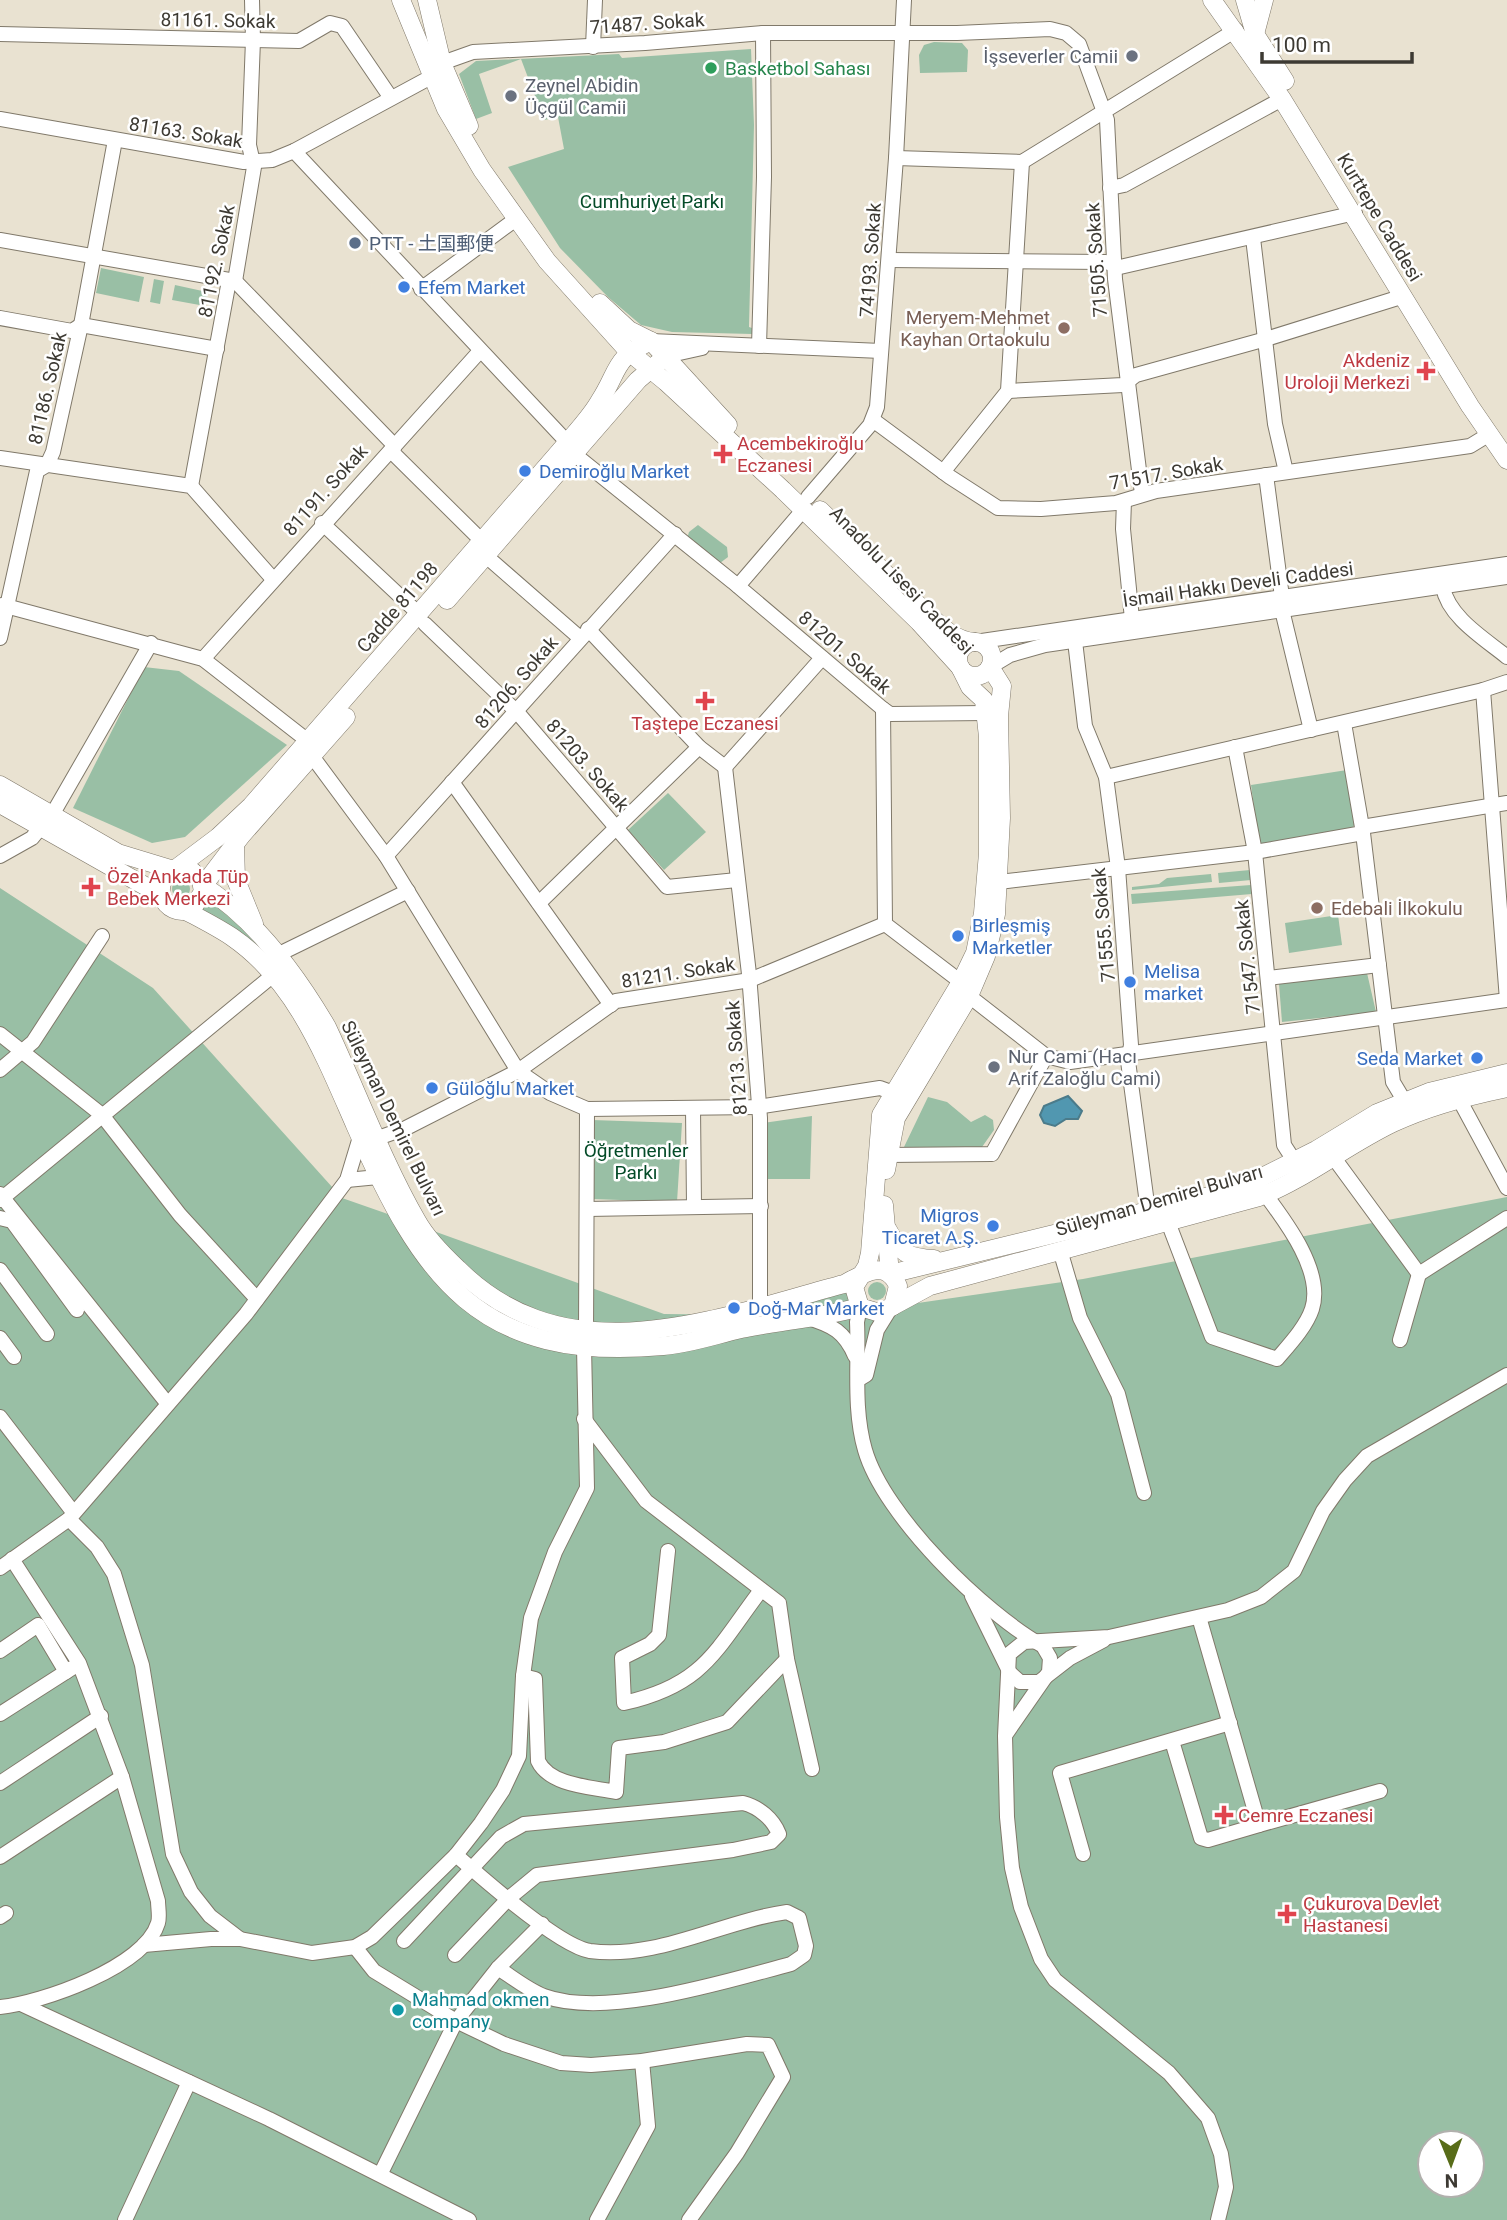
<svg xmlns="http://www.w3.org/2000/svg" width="1507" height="2220" font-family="Roboto,'Noto Sans SC',sans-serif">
  <rect width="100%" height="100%" fill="#e9e2d1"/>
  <g fill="#99bfa5" fill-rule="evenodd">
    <path d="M934,42L962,43L968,50L967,72L920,73L919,55L924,45Z"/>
    <path d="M751,49L754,125L749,327L752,328V334L672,332L641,325L608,297L560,248L508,167L564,149L558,117L544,120L521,59L479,74L492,113L476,119L459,74L476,61L619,54L622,58Z"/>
    <path d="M101,268L144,277L139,302L96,293Z"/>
    <path d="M154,279L164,281L160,304L150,302Z"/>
    <path d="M175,285L207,292L205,306L172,300Z"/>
    <path d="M698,525L727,547L728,557L720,563L687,539L689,532Z"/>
    <path d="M144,667L179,671L287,745L185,837L152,843L73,808Z"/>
    <path d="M1347,770L1355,824L1351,830L1259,844L1251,785Z"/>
    <path d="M668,793L706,832L664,870L628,830Z"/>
    <path d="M1250,870L1251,880L1219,883L1218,873Z"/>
    <path d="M1211,874L1212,882L1132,890V887L1159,884L1167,878Z"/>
    <circle cx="181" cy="889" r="9"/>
    <path d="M1251,885L1252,894L1132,904L1131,894Z"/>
    <path d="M0,888L153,988L342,1198L405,1220L303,1003L276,971L239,935L199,909L207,898L243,929L307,1001L414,1224L664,1314L756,1315L851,1290V1304L781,1314L835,1315L1083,1279L1507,1197V2220H0ZM1430,2143H1472V2185H1430Z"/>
    <path d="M1338,915L1342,945L1289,953L1285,923Z"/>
    <path d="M1367,973L1376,1012L1282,1022L1279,984Z"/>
    <path d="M928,1097L947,1102L971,1122L985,1115L993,1120L994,1130L982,1147L974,1152H907L904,1147Z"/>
    <path d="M812,1116L810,1179H765L763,1123Z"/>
    <path d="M592,1120L682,1123L677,1202L592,1199Z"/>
    <circle cx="877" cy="1291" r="9"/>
  </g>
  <path fill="#5197b0" stroke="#4b7b8a" stroke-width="2" d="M1068,1096L1082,1111L1078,1119H1066L1055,1126L1044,1123L1040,1115L1044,1106Z"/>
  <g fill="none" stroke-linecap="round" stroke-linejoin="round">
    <defs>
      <g id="minor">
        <path d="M0,34L299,41L330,23L342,26L391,98"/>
        <path d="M593,47L595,0"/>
        <path d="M442,63L473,52L645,43L763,33H957L1050,29L1066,33L1079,44L1107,120L1115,279L1142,494"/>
        <path d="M0,119L244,162L272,160L294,151L431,77"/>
        <path d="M294,151L567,442"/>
        <path d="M896,158L1022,162L1236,30"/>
        <path d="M1110,188L1124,185L1282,99"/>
        <path d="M1253,238L1275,424L1286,472"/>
        <path d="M0,240L235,281L393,444L394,454L482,541"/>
        <path d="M889,260L1106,262L1120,267L1355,213"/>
        <path d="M421,289L516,219"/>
        <path d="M0,318L72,331L81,325L217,349"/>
        <path d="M651,341L881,351"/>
        <path d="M759,346L764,177L763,33"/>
        <path d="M666,356L702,348"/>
        <path d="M1008,391L1123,385L1136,375L1266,339L1404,296"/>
        <path d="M873,420L950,477L998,508L1041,509L1116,503L1156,491L1470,446L1488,435"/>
        <path d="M574,454L733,582L883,709L885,924L961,982"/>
        <path d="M0,458L191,486L272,578"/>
        <path d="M943,472L1008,391L1022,162"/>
        <path d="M1266,475L1282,597"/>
        <path d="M191,486L228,286L235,281L254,167L249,145L253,40L252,0"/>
        <path d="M808,497L870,425L877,407L896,158L904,0"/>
        <path d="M1124,501L1123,529L1132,619"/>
        <path d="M322,523L419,614"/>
        <path d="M486,556L580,638"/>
        <path d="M738,586L804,509"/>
        <path d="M1443,587C1448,617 1485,639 1507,657"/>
        <path d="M2,605L203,659L308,741"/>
        <path d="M1282,610L1311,730"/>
        <path d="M425,624L517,712L667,887L737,880"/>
        <path d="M588,629L699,747L725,767"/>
        <path d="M0,638L37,471L47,465L53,452L81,325L115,140"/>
        <path d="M1075,641L1085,726L1106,777L1118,868L1131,1045L1128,1061L1148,1211"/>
        <path d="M975,642L1507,564"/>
        <path d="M203,659L480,351"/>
        <path d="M990,667L1010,655L1045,645L1507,577"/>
        <path d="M1483,690L1507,1000"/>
        <path d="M883,709L890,714L986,713"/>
        <path d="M1344,723L1363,833L1393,1082L1405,1102"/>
        <path d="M1235,747L1255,852L1284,1145L1295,1162"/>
        <path d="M312,756L386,856L518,1071L550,1093L587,1109L757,1107L880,1088L902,1096"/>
        <path d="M725,767L749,974L760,1118V1306"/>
        <path d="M725,767L822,658"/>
        <path d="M1106,777L1483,690L1507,682"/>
        <path d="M452,782L611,1005"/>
        <path d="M52,815L151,643"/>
        <path d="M1362,827L1507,803"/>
        <path d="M0,856L32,838L41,827"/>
        <path d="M386,856L675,534"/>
        <path d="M999,882L1255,852L1363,833"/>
        <path d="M539,903L699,747"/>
        <path d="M277,955L408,891"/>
        <path d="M1268,978L1379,965"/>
        <path d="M969,996L1046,1056L1070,1062L1507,1000"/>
        <path d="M0,1034L102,1115L180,1215L257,1299"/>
        <path d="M0,1070L33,1042L102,936"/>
        <path d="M1459,1099L1507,1188"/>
        <path d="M693,1108L694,1206"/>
        <path d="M378,1138L406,1128L518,1071L616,1001L750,980L885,924"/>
        <path d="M887,1155L992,1154L1046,1056"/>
        <path d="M1334,1158L1419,1274L1507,1218"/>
        <path d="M347,1180L378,1177"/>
        <path d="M0,1194L167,1403"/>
        <path d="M0,1200L272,976"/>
        <path d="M587,1209L761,1206"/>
        <path d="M0,1218L12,1221L77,1310"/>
        <path d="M1168,1222L1212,1337L1277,1359C1289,1345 1306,1327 1312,1309C1324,1272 1286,1222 1265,1194"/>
        <path d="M1060,1250L1080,1318L1118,1394L1144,1493"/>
        <path d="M0,1270L47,1334"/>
        <path d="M860,1307L857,1322C859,1364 853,1409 865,1450C884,1516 984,1613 1043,1646L1050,1658L1049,1672L1006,1734"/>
        <path d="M808,1318C832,1325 845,1332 855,1356"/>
        <path d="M586,1332L587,1109"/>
        <path d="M0,1338L14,1357"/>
        <path d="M1400,1340L1419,1274"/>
        <path d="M861,1378L866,1375L877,1330L890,1309"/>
        <path d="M0,1417L73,1512"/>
        <path d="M584,1419L646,1501L779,1603L787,1659L812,1769"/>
        <path d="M69,1519L97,1547L114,1574L142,1665L173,1854L191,1892L210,1916L240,1939"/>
        <path d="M668,1551L659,1635L650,1644L622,1658L624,1703C704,1685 715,1651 761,1590"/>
        <path d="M0,1568L69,1519L246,1314L347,1180L360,1137"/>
        <path d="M972,1596L1010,1673L1020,1682H1039L1070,1658L1104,1640"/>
        <path d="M1199,1617L1259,1825L1380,1791"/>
        <path d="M0,1651L38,1625L66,1672"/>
        <path d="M523,1676L535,1679L538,1761C550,1786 592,1787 616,1792L619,1748L664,1742L727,1722L787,1659"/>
        <path d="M0,1714L72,1668"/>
        <path d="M1172,1741L1201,1838L1208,1840L1259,1825"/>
        <path d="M0,1783L101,1716"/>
        <path d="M1083,1854L1060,1773L1230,1723"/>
        <path d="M456,1855C482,1878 559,1946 590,1951C657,1960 722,1921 787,1912L799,1918L806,1946L804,1955L791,1964C726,1981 607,2019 544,1996C528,1990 512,1977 498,1968"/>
        <path d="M0,1857L122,1777"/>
        <path d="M0,1917L6,1913"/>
        <path d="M404,1941L501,1837L524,1824L743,1803C759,1807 773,1819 779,1834L771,1842L733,1850L537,1875L509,1898L455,1955"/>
        <path d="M144,1945L211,1939H240L312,1953L355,1947L372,1937L407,1903L456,1855L481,1823L503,1790L519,1756L523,1676L531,1618L555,1552L587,1488L584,1347"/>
        <path d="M355,1947L374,1971L456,2021L504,2044L561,2063L591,2065L642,2061L747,2044L768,2045L783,2077L737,2153L689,2220"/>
        <path d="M23,2005L269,2119L469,2220"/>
        <path d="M0,2007C41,2003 145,1967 158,1923C160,1917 158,1907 158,1901L122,1777L79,1663L12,1559"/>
        <path d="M381,2173L456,2021L498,1968L542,1924"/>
        <path d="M125,2220L189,2082"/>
        <path d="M597,2220L648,2126L642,2061"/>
        <path d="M1218,2220L1226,2187L1221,2154L1208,2118L1169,2073L1055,1980L1041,1959L1021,1907L1012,1868L1007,1817L1005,1736L1009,1654L1024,1642L1109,1637L1228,1610L1261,1597L1294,1571L1323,1511L1345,1480L1367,1456L1507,1375"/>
      </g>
      <g id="major">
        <path d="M401,0L446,109L482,170L547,261L628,351L666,382L783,490L919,622L960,667L970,687L984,700L988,737V853L983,913L975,953L961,982L881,1115L870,1253L867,1266L854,1287L860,1307L880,1313L930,1286L1259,1197C1307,1178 1347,1145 1393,1123C1429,1106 1468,1096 1507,1088"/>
        <path d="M427,0L442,63L469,126"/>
        <path d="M1212,0L1282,99L1470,406L1507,460"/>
        <path d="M1245,0L1255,34L1285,81"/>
        <path d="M1255,34L1264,0"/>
        <path d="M600,303L629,330L651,341L728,425"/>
        <path d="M820,510L893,581"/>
        <path d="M447,600L638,380L658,363"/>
        <path d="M916,603C933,618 951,641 975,642"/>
        <circle cx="975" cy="659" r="17"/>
        <path d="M0,785L118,853L174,870L192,871L201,880L203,892L192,909C178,914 167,909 161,895C160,883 163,876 174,870L218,837L251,806L561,450C574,434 589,419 599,402C620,370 612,359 651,341"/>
        <path d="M0,804L161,895"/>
        <path d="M235,844L236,880L254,924"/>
        <path d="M203,886C256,919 296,974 327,1027C357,1091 382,1160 417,1221C427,1239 443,1255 458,1269C569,1379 715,1318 844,1284C863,1274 886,1258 898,1286L893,1306"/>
        <path d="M203,886L241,836L346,717"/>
        <path d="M186,911C201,919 217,927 232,937C296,981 325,1057 355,1125C422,1278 479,1363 663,1346C689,1344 715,1335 741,1329C780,1321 821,1318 860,1307"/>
        <path d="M886,1170L896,1118L969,996L986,956L996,914L1001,818L999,716L1002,686L990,667"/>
        <path d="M884,1205L890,1274"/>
        <path d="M888,1230C899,1253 909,1258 934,1259"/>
        <path d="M890,1274L1238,1189L1316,1150L1377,1113L1429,1092L1507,1073"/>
      </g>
    </defs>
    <use href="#minor" stroke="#80796a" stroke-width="16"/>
    <use href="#major" stroke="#80796a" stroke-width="19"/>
    <use href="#minor" stroke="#fff" stroke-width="14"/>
    <use href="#major" stroke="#fff" stroke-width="18"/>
  </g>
  <g fill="#6b7280" stroke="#fff" stroke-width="2.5">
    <circle cx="1132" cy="56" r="7"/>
    <circle cx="511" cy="96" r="7"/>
    <circle cx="994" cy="1067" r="7"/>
  </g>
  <circle fill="#2e9e5b" stroke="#fff" stroke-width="2.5" cx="711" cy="68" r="7"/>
  <circle fill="#5c6f8a" stroke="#fff" stroke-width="2.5" cx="355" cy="243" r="7"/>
  <g fill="#3f7fe0" stroke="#fff" stroke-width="2.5">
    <circle cx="404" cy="287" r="7"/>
    <circle cx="525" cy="471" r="7"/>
    <circle cx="958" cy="936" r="7"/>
    <circle cx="1130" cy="982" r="7"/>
    <circle cx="1477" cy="1058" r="7"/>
    <circle cx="432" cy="1088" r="7"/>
    <circle cx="993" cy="1226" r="7"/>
    <circle cx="734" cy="1308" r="7"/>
  </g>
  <g fill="#8d6e63" stroke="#fff" stroke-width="2.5">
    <circle cx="1064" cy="328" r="7"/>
    <circle cx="1317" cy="908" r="7"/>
  </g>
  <g fill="#e0444e" stroke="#fff" stroke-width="2.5">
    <path d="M1422.5 360.5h7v7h7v7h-7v7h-7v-7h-7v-7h7z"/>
    <path d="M719.5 443.5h7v7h7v7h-7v7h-7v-7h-7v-7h7z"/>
    <path d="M701.5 690.5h7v7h7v7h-7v7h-7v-7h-7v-7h7z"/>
    <path d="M87.5 876.5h7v7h7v7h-7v7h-7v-7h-7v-7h7z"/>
    <path d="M1220.5 1804.5h7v7h7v7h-7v7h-7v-7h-7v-7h7z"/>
    <path d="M1283.5 1903.5h7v7h7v7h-7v7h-7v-7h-7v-7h7z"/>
  </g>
  <circle fill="#0f9aa8" stroke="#fff" stroke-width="2.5" cx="398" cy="2010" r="7"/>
  <g text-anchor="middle" stroke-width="5" stroke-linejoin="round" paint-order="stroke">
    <g font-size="19" fill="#3d3a33" stroke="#fff">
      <text transform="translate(218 20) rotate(1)" y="7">81161. Sokak</text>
      <text transform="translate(647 23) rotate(-4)" y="7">71487. Sokak</text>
      <text transform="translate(186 132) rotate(9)" y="7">81163. Sokak</text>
      <text transform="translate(1380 217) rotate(59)" y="7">Kurttepe Caddesi</text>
      <text transform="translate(870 260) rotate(-86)" y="7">74193. Sokak</text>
      <text transform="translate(1096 260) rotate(-94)" y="7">71505. Sokak</text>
      <text transform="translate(216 261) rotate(-78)" y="7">81192. Sokak</text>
      <text transform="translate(47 388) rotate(-77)" y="7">81186. Sokak</text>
      <text transform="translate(1166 473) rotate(-10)" y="7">71517. Sokak</text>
      <text transform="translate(325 490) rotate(-48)" y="7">81191. Sokak</text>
      <text transform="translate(902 580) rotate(46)" y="7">Anadolu Lisesi Caddesi</text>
      <text transform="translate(1238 584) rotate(-8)" y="7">İsmail Hakkı Develi Caddesi</text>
      <text transform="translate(397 607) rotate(-49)" y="7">Cadde 81198</text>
      <text transform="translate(845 652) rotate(41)" y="7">81201. Sokak</text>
      <text transform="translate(516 682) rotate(-49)" y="7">81206. Sokak</text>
      <text transform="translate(588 765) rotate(49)" y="7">81203. Sokak</text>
      <text transform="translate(1103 925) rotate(-95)" y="7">71555. Sokak</text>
      <text transform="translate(1247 957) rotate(-96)" y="7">71547. Sokak</text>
      <text transform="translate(678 972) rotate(-9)" y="7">81211. Sokak</text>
      <text transform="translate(736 1058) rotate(-94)" y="7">81213. Sokak</text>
      <text transform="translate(394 1118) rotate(64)" y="7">Süleyman Demirel Bulvarı</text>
      <text transform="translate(1159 1200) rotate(-16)" y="7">Süleyman Demirel Bulvarı</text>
    </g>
    <g font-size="19" fill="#5b616d" stroke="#fff" text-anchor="start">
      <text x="1118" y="63" text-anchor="end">İşseverler Camii</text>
      <text x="525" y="92">Zeynel Abidin<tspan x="525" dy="22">Üçgül Camii</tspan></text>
      <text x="1008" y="1063">Nur Cami (Hacı<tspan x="1008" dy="22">Arif Zaloğlu Cami)</tspan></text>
    </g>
    <g font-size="19" fill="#27864d" stroke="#fff" text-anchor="start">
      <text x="725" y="75">Basketbol Sahası</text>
    </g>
    <g font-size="19" fill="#044b28" stroke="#fff">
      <text x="652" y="208">Cumhuriyet Parkı</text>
      <text x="636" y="1157">Öğretmenler<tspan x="636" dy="22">Parkı</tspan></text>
    </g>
    <g font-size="19" fill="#4e5e75" stroke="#fff" text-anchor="start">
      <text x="369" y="250">PTT - 土国郵便</text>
    </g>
    <g font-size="19" fill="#366cbe" stroke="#fff" text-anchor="start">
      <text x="418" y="294">Efem Market</text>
      <text x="539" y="478">Demiroğlu Market</text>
      <text x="972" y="932">Birleşmiş<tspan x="972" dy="22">Marketler</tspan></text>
      <text x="1144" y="978">Melisa<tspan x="1144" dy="22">market</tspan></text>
      <text x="1463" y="1065" text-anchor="end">Seda Market</text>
      <text x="446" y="1095">Güloğlu Market</text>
      <text x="979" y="1222" text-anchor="end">Migros<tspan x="979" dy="22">Ticaret A.Ş.</tspan></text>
      <text x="748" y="1315">Doğ-Mar Market</text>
    </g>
    <g font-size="19" fill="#785e54" stroke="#fff" text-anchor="end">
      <text x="1050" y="324">Meryem-Mehmet<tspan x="1050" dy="22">Kayhan Ortaokulu</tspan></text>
      <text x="1331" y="915" text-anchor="start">Edebali İlkokulu</text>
    </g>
    <g font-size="19" fill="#be3a42" stroke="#fff" text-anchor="start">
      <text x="1410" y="367" text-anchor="end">Akdeniz<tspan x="1410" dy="22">Uroloji Merkezi</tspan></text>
      <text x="737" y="450">Acembekiroğlu<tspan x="737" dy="22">Eczanesi</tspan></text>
      <text x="705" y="730" text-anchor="middle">Taştepe Eczanesi</text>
      <text x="107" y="883">Özel Ankada Tüp<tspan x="107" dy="22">Bebek Merkezi</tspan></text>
      <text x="1238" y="1822">Cemre Eczanesi</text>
      <text x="1303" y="1910">Çukurova Devlet<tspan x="1303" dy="22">Hastanesi</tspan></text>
    </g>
    <g font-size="19" fill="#0d838f" stroke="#fff" text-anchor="start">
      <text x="412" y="2006">Mahmad okmen<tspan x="412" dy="22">company</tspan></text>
    </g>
  </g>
  <g transform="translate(1451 2164) rotate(179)"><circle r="33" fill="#ffffff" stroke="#b1b0ad" stroke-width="2"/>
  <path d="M0-5L12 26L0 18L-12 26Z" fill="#586c19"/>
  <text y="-10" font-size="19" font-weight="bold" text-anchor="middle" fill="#3d3a33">N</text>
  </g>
  <path d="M1262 52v10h150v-10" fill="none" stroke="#3d3a33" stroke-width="3.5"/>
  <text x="1272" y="52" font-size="21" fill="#3d3a33" stroke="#ffffff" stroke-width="5" paint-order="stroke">100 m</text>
</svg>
